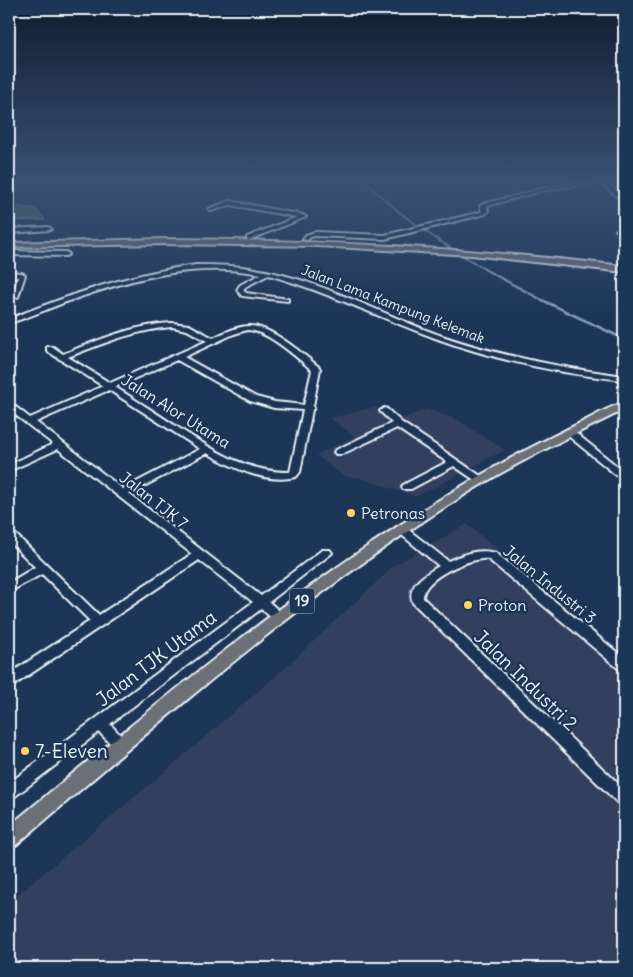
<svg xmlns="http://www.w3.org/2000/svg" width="633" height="977" font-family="Delius,sans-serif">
  <rect width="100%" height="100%" fill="#1d3557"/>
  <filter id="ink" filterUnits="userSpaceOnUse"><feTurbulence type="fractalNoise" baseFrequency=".02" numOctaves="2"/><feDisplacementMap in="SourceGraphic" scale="10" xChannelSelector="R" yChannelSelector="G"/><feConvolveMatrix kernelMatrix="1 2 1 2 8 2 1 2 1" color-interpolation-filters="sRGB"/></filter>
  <g filter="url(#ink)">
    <g fill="#31405e">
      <path d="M376,407L386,418L384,425L375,429L427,409L456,419L505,450L416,497L361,478L343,476L316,455L355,437L330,418Z"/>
      <path d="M467,524L624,655V968H9V902L154,781L286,667L395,565Z"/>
    </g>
    <path fill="#596e6a" stroke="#a0b0b1" d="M14,206L36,209L45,220L9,221V211Z"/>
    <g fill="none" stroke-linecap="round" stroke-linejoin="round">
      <path stroke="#879eb7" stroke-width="2" d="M367,183C401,218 445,245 486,270"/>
      <path stroke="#879eb7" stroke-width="2.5" d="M484,269L542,300L624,339"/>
      <defs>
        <g id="minor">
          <path d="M582,183H593L545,190L487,206L488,211L485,214L385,239L315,236L310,237L308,240L303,239L306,235L315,232L385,235L481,212L482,211L480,206L483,204L545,188Z"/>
          <path d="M602,183H607L624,196V199L615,195Z"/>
          <path d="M230,201L303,215L306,217L249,240L247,239V237L297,217L230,205L211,211L208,209Z"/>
          <path d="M48,227L51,229L50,230L9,233V229Z"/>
          <path d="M624,227V231L619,232L616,230Z"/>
          <path d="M9,251L66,252L69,254L66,256L9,255Z"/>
          <path d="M196,265C213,265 231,265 249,268C317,278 378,313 442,336C501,356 562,368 624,376V380C560,374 496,360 435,338C380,318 328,292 272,276L268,275L245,287L243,290L246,293L288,299V301L242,296L237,290L240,285L261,274C194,261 130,279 66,302C47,309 28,318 9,323V319C70,295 130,273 196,265Z"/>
          <path d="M9,272L22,273L25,275L18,297L13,296L18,277L9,276Z"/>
          <path d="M172,323L189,325L213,338C224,333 237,326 250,326C271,326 303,354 319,367L320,369L313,406L314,408L312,410L300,472L296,477C266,484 233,468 207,453L129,494L261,596L322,550H330L332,553L269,602L286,617L284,620C275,623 268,614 261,609L110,724L126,741L128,745L126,749L121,751L116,749L99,732L14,797L9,799V783L253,602L199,560L14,685L9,686V674L90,621L42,574L9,592V583L35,567L9,541V531L13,532L99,615L192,554L58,449L9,471V465L53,444L9,410V403L12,404L30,418L103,386L47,351V347H53L63,354C99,340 133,325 172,323ZM172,327L187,330L207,341L110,383L68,357C102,344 135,330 172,327ZM247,330C267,330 296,357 312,370L304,405L275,402L256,397L184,357L234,334ZM177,360L250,401L274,408L303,410L290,472C246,473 210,448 174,425C155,412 135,400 115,387ZM109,390L200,449L123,489L36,422Z"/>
          <path d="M384,408L387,409L401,422L482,477L484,479L482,481H476L454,466L411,489H403L402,487L403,485L447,462L397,428L342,454H336L334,452L336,450L392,423L380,411Z"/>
          <path d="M569,429L572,430L624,472V480L621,479L566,434L564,432L566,430Z"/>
          <path d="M401,525L405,527L448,561C464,554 479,548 496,553L624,658V670L619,669L488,559C471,557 422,578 423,598L624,789V806L619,804L413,603C405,586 427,573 439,566L397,531L396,529L397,527Z"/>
        </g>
        <path id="major" d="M624,403V410C569,437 513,464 461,497C301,597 159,723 16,845L9,848V826C165,698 319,566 495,467C525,450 555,435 586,420C598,414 611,406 624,403Z"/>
        <path id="highway" d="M163,239C318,240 471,248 624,266V272L471,255L317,246L163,244L9,247V243Z"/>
      </defs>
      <use href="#minor" stroke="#e8f1f8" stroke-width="4"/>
      <use href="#major" stroke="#e8f1f8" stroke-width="4"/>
      <use href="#highway" stroke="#e8f1f8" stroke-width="4"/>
      <use href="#minor" fill="#1d3557" fill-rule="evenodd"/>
      <use href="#major" fill="#6b6f75" fill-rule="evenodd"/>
      <use href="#highway" fill="#6b6f75" fill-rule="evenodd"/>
    </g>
  </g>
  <linearGradient id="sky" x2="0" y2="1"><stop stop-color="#101d30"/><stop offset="0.57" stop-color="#3a5174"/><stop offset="1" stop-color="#3a5174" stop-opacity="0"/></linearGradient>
  <rect width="633" height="319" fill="url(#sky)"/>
  <g fill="#ffd166" stroke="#1d3557" stroke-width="2">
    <circle cx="351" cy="513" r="5"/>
    <circle cx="468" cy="605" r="5"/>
    <circle cx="25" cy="751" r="5"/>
  </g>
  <g text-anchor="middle" stroke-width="5" stroke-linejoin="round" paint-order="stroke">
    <g font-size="14" fill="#e8f1f8" stroke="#1d3557">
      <text transform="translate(393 304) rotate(21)" y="5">Jalan Lama Kampung Kelemak</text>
    </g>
    <rect fill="#1d3557" stroke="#abb9c8" stroke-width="1" x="289.5" y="588.5" width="25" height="25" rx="4"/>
    <g font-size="15" font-weight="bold" fill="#e8f1f8">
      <text x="302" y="606">19</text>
    </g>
    <g font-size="16" fill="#e8f1f8" stroke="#1d3557">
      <text transform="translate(176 411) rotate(32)" y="6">Jalan Alor Utama</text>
      <text transform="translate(154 500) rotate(38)" y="6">Jalan TJK 7</text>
      <text transform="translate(550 584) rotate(39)" y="6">Jalan Industri 3</text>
    </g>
    <g font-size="16" fill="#e8f1f8" stroke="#1d3557" text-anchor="start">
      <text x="361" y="519">Petronas</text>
      <text x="478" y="611">Proton</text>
    </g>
    <g font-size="19" fill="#e8f1f8" stroke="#1d3557">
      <text transform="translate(156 658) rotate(-37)" y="7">Jalan TJK Utama</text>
      <text transform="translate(526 680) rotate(44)" y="7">Jalan Industri 2</text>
    </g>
    <g font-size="19" fill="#e8f1f8" stroke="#1d3557" text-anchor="start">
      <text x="35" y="758">7-Eleven</text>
    </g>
  </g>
  <rect width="633" height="977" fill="none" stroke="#1d3557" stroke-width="30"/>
  <rect x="15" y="15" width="603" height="947" fill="none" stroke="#e8f1f8" stroke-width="2" filter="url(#ink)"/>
</svg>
